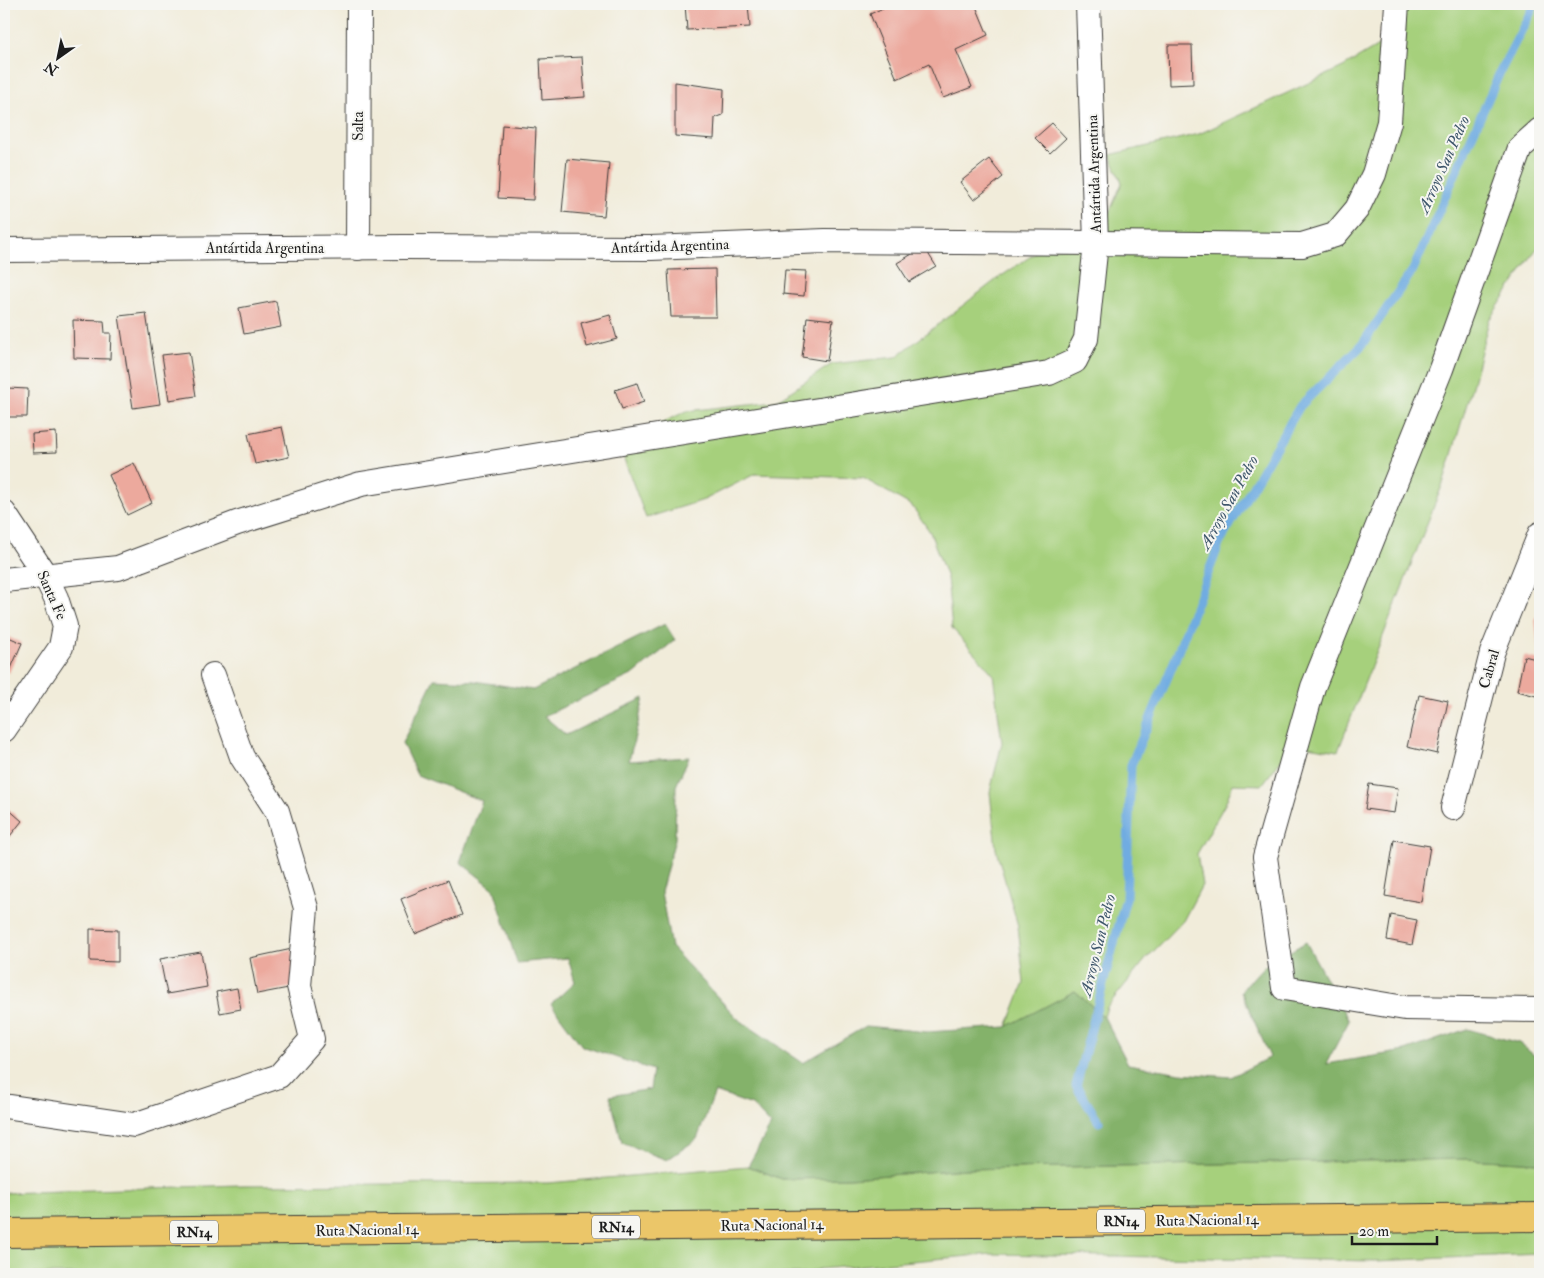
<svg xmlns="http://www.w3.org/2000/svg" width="1544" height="1278" font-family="'IM FELL Double Pica',serif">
  <rect width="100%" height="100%" fill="#f6f6f2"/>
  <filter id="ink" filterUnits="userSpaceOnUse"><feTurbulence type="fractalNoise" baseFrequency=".02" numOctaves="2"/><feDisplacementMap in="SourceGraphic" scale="10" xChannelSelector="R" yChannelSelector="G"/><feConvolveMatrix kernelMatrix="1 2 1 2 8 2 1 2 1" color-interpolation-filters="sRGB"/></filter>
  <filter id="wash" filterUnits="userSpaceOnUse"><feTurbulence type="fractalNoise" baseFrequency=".0096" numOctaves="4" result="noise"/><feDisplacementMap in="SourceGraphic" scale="20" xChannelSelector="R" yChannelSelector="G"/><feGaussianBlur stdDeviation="1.12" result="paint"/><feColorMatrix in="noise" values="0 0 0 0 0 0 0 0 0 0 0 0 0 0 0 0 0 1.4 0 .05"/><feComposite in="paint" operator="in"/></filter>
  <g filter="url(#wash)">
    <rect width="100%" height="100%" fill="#f1ecda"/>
    <g fill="#a6d07b" stroke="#61764c">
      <path d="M1389,4H1540V246L1535,251L1489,320L1473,383L1445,478L1338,751L1301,745L1280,761L1262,785L1233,784L1225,804L1197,854L1202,885L1183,921L1146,959L1107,1007L1104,1017L1075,991L1007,1027L1024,983L1018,926L996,849L990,792L1002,743L993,674L952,628L947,578L930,532L912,506L863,478L755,474L704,500L646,518L618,443L687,411L776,401L832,364L896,357L997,279L1040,250L1096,243L1122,183L1110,155L1199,134L1343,67L1380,45Z"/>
      <path d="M1465,1159L1540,1163V1254L1376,1261L993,1254L819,1269L806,1274H4V1193L239,1185L548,1183L748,1166L782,1179L850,1178L965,1169Z"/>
    </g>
    <path fill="#84b26b" stroke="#506744" d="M665,624L675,640L634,674L544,716L566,735L644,698L629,761L689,757L676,786L675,839L661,892L671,947L738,1019L803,1063L866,1026L927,1032L1006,1027L1075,991L1104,1017L1128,1064L1180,1073L1231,1077L1270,1057L1241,991L1263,967L1306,942L1349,1021L1326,1064L1405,1051L1467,1029L1519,1043L1540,1060V1163L1465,1159L965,1169L850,1178L782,1179L748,1166L771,1125L752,1105L715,1092L697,1139L667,1160L622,1143L610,1096L650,1089L653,1070L582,1046L551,1004L575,982L568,958L517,963L494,889L460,862L482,801L417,775L402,743L434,679L474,681L533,690Z"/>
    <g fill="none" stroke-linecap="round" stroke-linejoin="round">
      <path stroke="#70ace1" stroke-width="9" d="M1099,1122L1076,1086L1126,898L1131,765L1174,662L1220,542L1300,406L1361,346L1413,270L1500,72L1535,4"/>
    </g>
    <g id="blocks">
      <g fill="#eca99d">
        <path d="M685,4H748L750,27L687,30Z"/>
        <path d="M892,4H975L988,35L956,50L972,87L943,98L929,64L897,79L870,14Z"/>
        <path d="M1168,45H1192L1193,84L1169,85Z"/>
        <path d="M582,57L585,97L542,100L540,59Z"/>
        <path d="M675,82L724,89L723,115L715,118L714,139L675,136Z"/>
        <path d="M1052,123L1066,138L1050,153L1035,138Z"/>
        <path d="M502,125L536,128L533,200L498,198Z"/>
        <path d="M567,159L609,163L604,216L562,212Z"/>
        <path d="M989,159L1003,177L974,200L960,182Z"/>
        <path d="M924,247L936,266L909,282L897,263Z"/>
        <path d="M715,269L716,317H671L668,270Z"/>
        <path d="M785,270L806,271L804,296L783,294Z"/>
        <path d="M276,301L281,327L244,334L239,308Z"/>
        <path d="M146,313L160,404L133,408L119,316Z"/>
        <path d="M610,315L617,339L587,347L581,323Z"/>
        <path d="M807,317L833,320L827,361L802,357Z"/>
        <path d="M73,320L104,321L105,333H111L110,359L74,358Z"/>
        <path d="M189,352L196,396L169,400L162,355Z"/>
        <path d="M637,383L644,402L622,409L615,390Z"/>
        <path d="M7,388L28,389L27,417H7Z"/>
        <path d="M282,427L289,457L255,464L248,434Z"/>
        <path d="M56,432L57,452L33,453L32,434Z"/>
        <path d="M134,463L152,503L127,515L109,475Z"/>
        <path d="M1535,618H1540V649H1538Z"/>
        <path d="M4,635L22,643L9,673L4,670Z"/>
        <path d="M1524,656L1540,660V697L1517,691Z"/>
        <path d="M1419,695L1448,701L1437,754L1407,747Z"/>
        <path d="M1369,784L1398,788L1394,813L1365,809Z"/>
        <path d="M6,807L22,821L6,841L4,839V810Z"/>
        <path d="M1394,840L1430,846L1421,902L1385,896Z"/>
        <path d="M448,880L462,915L415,934L401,899Z"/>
        <path d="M1391,915L1417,920L1412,945L1387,940Z"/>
        <path d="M90,929L118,930V962L90,961Z"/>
        <path d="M292,949L299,986L257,994L250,958Z"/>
        <path d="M201,952L207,987L167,994L160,959Z"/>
        <path d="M237,988L241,1009L220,1013L216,992Z"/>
      </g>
    </g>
  </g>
  <g filter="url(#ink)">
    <use href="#blocks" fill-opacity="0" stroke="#3c3b38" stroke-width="1"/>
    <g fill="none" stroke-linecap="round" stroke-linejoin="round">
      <defs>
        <g id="street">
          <path d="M1540,130L1520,148L1441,369L1313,687L1265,857L1284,988L1405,1008L1540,1010"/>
          <path d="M358,248L359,4"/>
          <path d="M4,250L405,247L651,248L825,241L1096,243L1088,4"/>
          <path d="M4,513L45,575L56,598L65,626L61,647L4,730"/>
          <path d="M4,580L118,568L237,523L361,484L1049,373L1075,361L1086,339L1096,243L1302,245L1335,235L1357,209L1374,174L1389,122L1397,4"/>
          <path d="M1453,808L1492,653L1540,534"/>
          <path d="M4,1106L134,1125L279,1076L312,1039L299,986L306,908L277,811L242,757L213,675"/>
        </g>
        <path id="highway" d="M4,1233C516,1230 1028,1220 1540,1217"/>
      </defs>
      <use href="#street" stroke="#3c3b38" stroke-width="26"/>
      <use href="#highway" stroke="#3c3b38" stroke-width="30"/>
      <use href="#street" stroke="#fff" stroke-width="24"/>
      <use href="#highway" stroke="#ebc669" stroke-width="28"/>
    </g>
  </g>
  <g text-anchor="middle" stroke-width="4" stroke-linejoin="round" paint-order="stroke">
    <g fill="#f6f6f2" stroke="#5d5d5c" stroke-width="1">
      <rect x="1097" y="1209.5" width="48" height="23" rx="4"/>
      <rect x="592" y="1215.5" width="48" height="23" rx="4"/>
      <rect x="170" y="1220.5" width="48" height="23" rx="4"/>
    </g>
    <g font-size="14" font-weight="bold" fill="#1c1c1c">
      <text x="1121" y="1226">RN14</text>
      <text x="616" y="1232">RN14</text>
      <text x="194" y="1237">RN14</text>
    </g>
    <g font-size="15" fill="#1c1c1c" stroke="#f6f6f2">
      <text transform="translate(358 126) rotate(-90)" y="5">Salta</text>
      <text transform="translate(1094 174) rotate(-92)" y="5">Antártida Argentina</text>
      <text transform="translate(670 246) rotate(-2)" y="5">Antártida Argentina</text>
      <text x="265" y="253">Antártida Argentina</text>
      <text transform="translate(52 595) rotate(66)" y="5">Santa Fe</text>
      <text transform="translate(1489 669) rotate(-74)" y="5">Cabral</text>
      <text transform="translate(1207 1220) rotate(-1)" y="5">Ruta Nacional 14</text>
      <text transform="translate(772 1225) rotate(-1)" y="5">Ruta Nacional 14</text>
      <text transform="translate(367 1230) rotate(-1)" y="5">Ruta Nacional 14</text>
    </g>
    <g font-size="16" font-style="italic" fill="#3e566b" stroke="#f6f6f2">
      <text transform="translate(1443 164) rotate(-66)" y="6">Arroyo San Pedro</text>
      <text transform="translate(1228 502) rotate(-61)" y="6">Arroyo San Pedro</text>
      <text transform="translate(1097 945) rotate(-76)" y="6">Arroyo San Pedro</text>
    </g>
  </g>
  <rect width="1544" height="1278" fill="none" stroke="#f6f6f2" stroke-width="20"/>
  <g transform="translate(58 58) rotate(213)" stroke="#f6f6f2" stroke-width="4" paint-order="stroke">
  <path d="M0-4L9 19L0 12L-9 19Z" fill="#1c1c1c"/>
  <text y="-8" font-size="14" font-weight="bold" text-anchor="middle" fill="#1c1c1c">N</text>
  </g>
  <path d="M1352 1236v8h85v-8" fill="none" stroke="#1c1c1c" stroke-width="2.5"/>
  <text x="1359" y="1236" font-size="15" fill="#1c1c1c" stroke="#f6f6f2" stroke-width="4" paint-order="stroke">20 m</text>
</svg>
